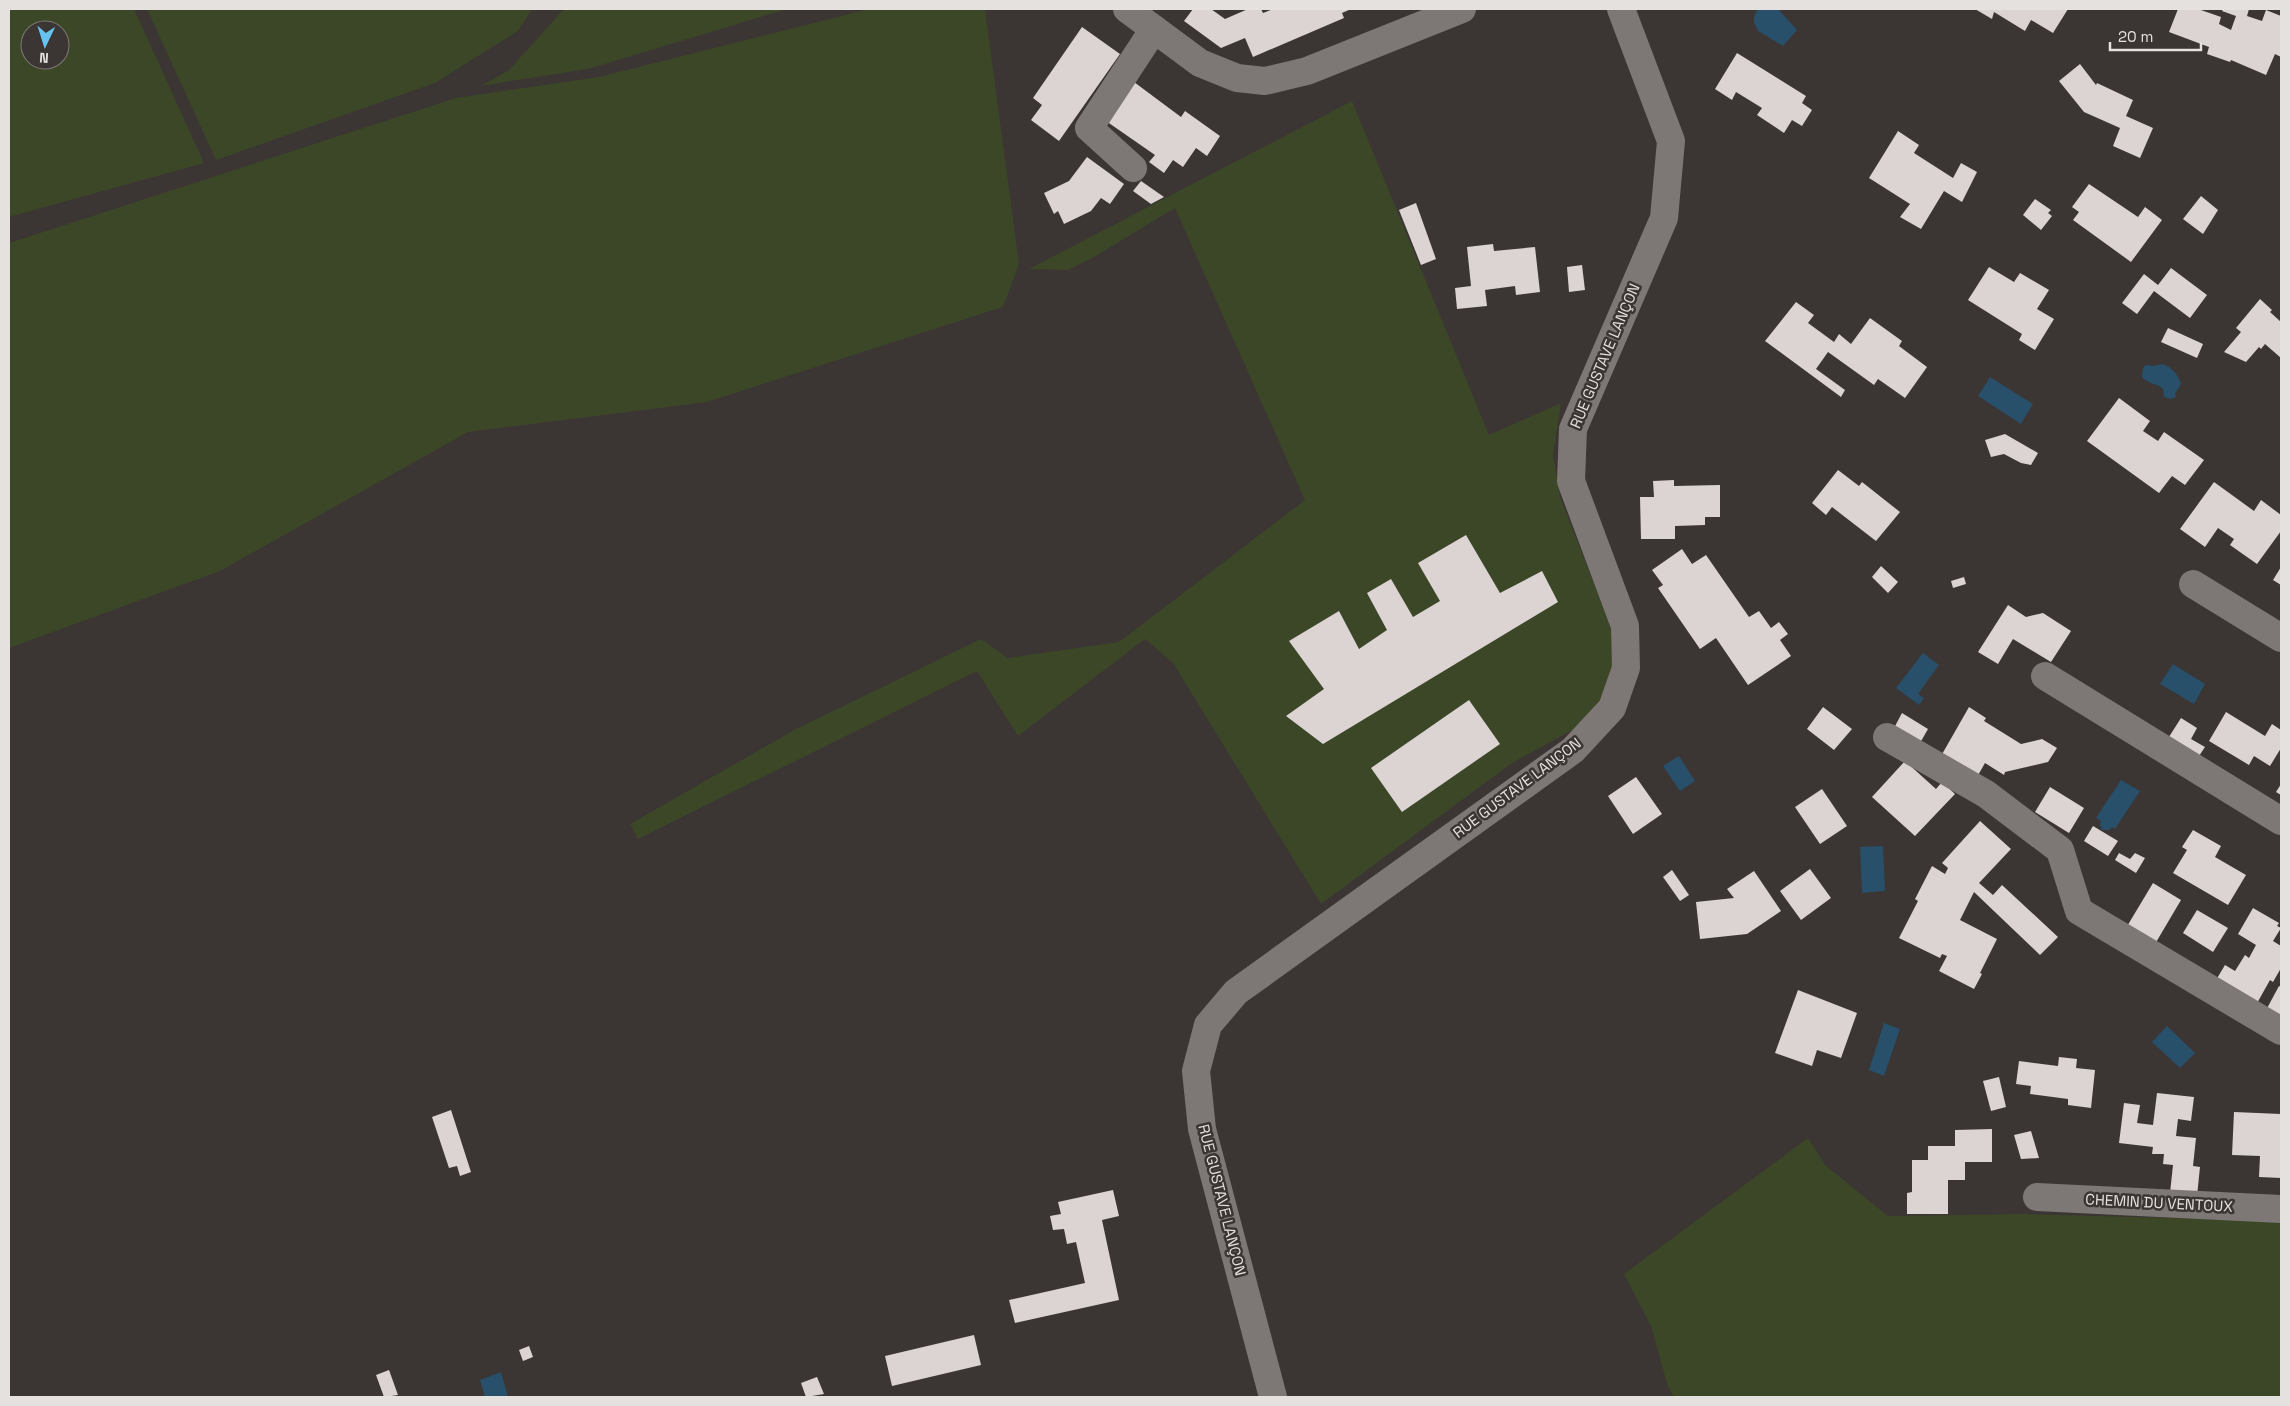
<svg xmlns="http://www.w3.org/2000/svg" width="2290" height="1406" font-family="'Space Grotesk',sans-serif">
  <rect width="100%" height="100%" fill="#3b3533"/>
  <g fill="#3c4728" fill-rule="evenodd">
    <path d="M9,9H134L204,163L9,217ZM30,30H60V60H30Z"/>
    <path d="M147,9H532L518,31L435,83L216,160Z"/>
    <path d="M564,9H787L588,69L480,86L508,71Z"/>
    <path d="M869,9H985L1019,264L1003,307L707,402L468,432L220,571L9,648V243L456,98L599,77Z"/>
    <path d="M1352,101L1489,435L1561,403L1553,455L1560,497L1609,622L1618,650L1609,710L1512,763L1321,904L1173,663L1145,639L1018,736L977,671L638,839L630,824L796,729L981,639L1008,658L1119,642L1305,500L1175,208L1094,257L1068,270L1029,269Z"/>
    <path d="M1808,1138L1826,1166L1888,1216L2023,1214L2281,1221V1397H1674L1668,1387L1651,1326L1624,1274Z"/>
  </g>
  <g fill="#28506a">
    <path d="M1758,9H1778L1797,30L1783,46L1758,31L1754,22V17Z"/>
    <path d="M2162,364C2173,368 2177,373 2181,384L2175,394L2176,397L2171,399L2164,397L2163,389C2157,383 2148,384 2142,377L2143,368L2146,365L2153,366Z"/>
    <path d="M1990,377L2033,404L2021,424L1978,396Z"/>
    <path d="M1923,653L1939,665L1918,694L1924,698L1919,705L1896,688Z"/>
    <path d="M2173,664L2205,684L2194,704L2160,684Z"/>
    <path d="M1679,756L1695,781L1680,791L1663,766Z"/>
    <path d="M2121,780L2140,791L2115,829L2112,827L2109,830H2102L2100,825L2101,821L2096,818Z"/>
    <path d="M1883,846L1885,891L1862,893L1860,847Z"/>
    <path d="M1884,1023L1900,1029L1884,1076L1869,1070Z"/>
    <path d="M2167,1026L2195,1053L2180,1068L2152,1042Z"/>
    <path d="M501,1372L508,1397H485L480,1380Z"/>
  </g>
  <g fill="#dcd4d3">
    <path d="M1193,9H1211L1225,19L1248,9H1261L1263,13L1273,9H1351L1342,13L1344,18L1253,57L1245,38L1221,48L1184,21Z"/>
    <path d="M1975,9H2068L2053,33L2031,20L2025,31L1994,12L1992,19Z"/>
    <path d="M2178,9H2198L2221,17L2219,24L2231,30L2236,16L2222,11L2223,9H2249L2247,16L2262,21L2266,10L2281,16V57L2275,54L2266,75L2231,60L2230,62L2207,54L2209,47L2169,32Z"/>
    <path d="M1082,27L1120,54L1059,141L1031,120L1042,105L1033,98Z"/>
    <path d="M1737,53L1806,96L1802,103L1812,110L1802,126L1792,120L1784,133L1757,115L1762,108L1736,92L1732,100L1715,89Z"/>
    <path d="M2080,64L2096,85L2097,83L2133,100L2126,116L2153,128L2140,158L2113,146L2120,128L2084,112L2059,81Z"/>
    <path d="M1134,82L1181,117L1185,111L1220,136L1207,156L1196,148L1183,167L1173,160L1164,173L1149,162L1155,155L1106,121Z"/>
    <path d="M1898,131L1919,145L1914,153L1953,178L1961,163L1977,172L1962,202L1944,191L1921,229L1900,217L1910,204L1869,178Z"/>
    <path d="M1087,157L1124,184L1110,204L1101,198L1091,211L1064,224L1058,211L1054,214L1044,193L1069,181Z"/>
    <path d="M1141,181L1164,197L1151,204L1133,191Z"/>
    <path d="M2089,184L2138,217L2145,207L2162,220L2131,262L2073,220L2079,212L2072,207Z"/>
    <path d="M2201,196L2218,210L2203,234L2183,219Z"/>
    <path d="M2035,199L2051,210L2048,213L2052,216L2041,230L2023,215Z"/>
    <path d="M1416,203L1436,259L1421,265L1399,210Z"/>
    <path d="M1493,244L1494,251L1535,247L1540,292L1516,295L1515,286L1485,290L1487,306L1457,309L1455,288L1471,286L1467,247Z"/>
    <path d="M1582,265L1585,290L1569,292L1567,267Z"/>
    <path d="M1989,267L2014,282L2020,273L2049,290L2037,309L2054,319L2035,350L2019,340L2022,334L1968,300Z"/>
    <path d="M2171,268L2207,295L2190,318L2154,291L2137,314L2122,303L2144,274L2158,285Z"/>
    <path d="M2260,299L2272,310L2270,312L2281,322V358L2265,344L2261,349L2259,347L2246,362L2224,352L2241,332L2236,328Z"/>
    <path d="M1796,302L1814,315L1808,323L1834,342L1839,334L1851,344L1870,318L1902,341L1899,346L1927,367L1905,398L1878,379L1874,385L1828,352L1816,369L1845,390L1841,397L1765,341Z"/>
    <path d="M2168,328L2203,344L2197,358L2161,342Z"/>
    <path d="M2119,398L2150,421L2143,431L2158,441L2164,432L2204,460L2185,485L2172,476L2159,493L2087,441Z"/>
    <path d="M2005,434L2038,453L2031,465L2021,463L2004,454L1991,457L1985,440Z"/>
    <path d="M1838,470L1859,486L1862,482L1900,512L1876,541L1832,507L1826,515L1812,503Z"/>
    <path d="M1674,480V486L1720,485V517H1705V525L1675,526V539H1641L1640,497H1654L1653,481Z"/>
    <path d="M2214,482L2254,511L2261,500L2281,515V531L2257,564L2230,545L2234,539L2218,528L2205,547L2180,529Z"/>
    <path d="M1466,535L1500,593L1542,571L1558,602L1323,744L1286,716L1324,689L1289,641L1339,611L1359,649L1387,630L1367,593L1391,579L1413,617L1440,601L1418,563Z"/>
    <path d="M1682,549L1692,564L1706,555L1749,617L1759,611L1771,628L1779,622L1788,634L1780,640L1791,656L1748,685L1716,638L1700,649L1658,588L1663,585L1652,570Z"/>
    <path d="M1881,566L1898,582L1888,593L1872,577Z"/>
    <path d="M2281,567V585L2273,580Z"/>
    <path d="M1964,577L1966,584L1953,588L1951,581Z"/>
    <path d="M2008,605L2026,617L2043,613L2071,631L2051,662L2013,639L1998,664L1978,652Z"/>
    <path d="M1469,700L1500,744L1402,812L1371,768Z"/>
    <path d="M1823,707L1852,729L1834,750L1807,729Z"/>
    <path d="M1969,707L1986,718L1984,721L2021,744L2042,739L2057,748L2048,762L2005,772L2004,775L1985,763L1977,777L1941,756Z"/>
    <path d="M2226,712L2265,736L2272,724L2281,730V748L2270,766L2254,756L2249,765L2209,741Z"/>
    <path d="M1902,713L1928,729L1920,743L1894,728Z"/>
    <path d="M2181,718L2197,728L2191,739L2205,747L2197,759L2167,740Z"/>
    <path d="M1905,761L1936,789L1942,782L1955,794L1915,836L1872,797Z"/>
    <path d="M1636,777L1662,814L1633,834L1608,796Z"/>
    <path d="M2281,784V795L2276,792Z"/>
    <path d="M2050,787L2084,808L2069,833L2035,812Z"/>
    <path d="M1822,789L1847,826L1820,844L1795,807Z"/>
    <path d="M1980,821L2011,849L1979,883L1993,895L2002,885L2058,937L2040,955L1974,892L1960,920L1997,939L1980,973L1982,974L1974,989L1939,971L1947,956L1942,954L1940,958L1899,938L1918,901L1915,899L1932,866L1945,874L1948,868L1942,863Z"/>
    <path d="M2093,826L2118,841L2108,856L2084,841Z"/>
    <path d="M2193,830L2221,846L2215,857L2246,875L2228,905L2173,873L2187,850L2182,847Z"/>
    <path d="M2119,853L2130,859L2135,853L2145,858L2136,873L2115,860Z"/>
    <path d="M1810,869L1831,898L1801,920L1780,891Z"/>
    <path d="M1672,870L1689,895L1680,901L1663,877Z"/>
    <path d="M1754,871L1781,911L1747,934L1700,939L1696,902L1734,898L1727,889Z"/>
    <path d="M2153,883L2181,900L2155,944L2126,928Z"/>
    <path d="M2253,908L2279,923L2277,926L2281,928L2273,941L2281,946V968L2273,982L2270,980L2256,1005L2216,980L2225,965L2235,971L2245,955L2249,958L2256,945L2238,934Z"/>
    <path d="M2197,910L2228,928L2213,952L2183,933Z"/>
    <path d="M2279,986L2281,987V1021L2265,1012Z"/>
    <path d="M1798,990L1857,1013L1841,1058L1817,1050L1812,1066L1775,1053Z"/>
    <path d="M2059,1057L2077,1059L2076,1068L2095,1070L2091,1108L2068,1105V1099L2030,1094L2031,1086L2016,1084L2019,1061L2058,1066Z"/>
    <path d="M1999,1077L2006,1107L1991,1111L1983,1081Z"/>
    <path d="M2157,1093L2194,1097L2191,1121L2178,1119L2176,1136L2196,1138L2193,1166L2200,1167L2197,1196L2170,1193L2173,1165L2163,1164L2164,1154H2152L2153,1147L2119,1143L2124,1103L2140,1105L2137,1123L2153,1125Z"/>
    <path d="M451,1110L471,1172L460,1176L457,1166L449,1168L432,1117Z"/>
    <path d="M2234,1112L2281,1114V1178L2259,1177L2260,1156L2232,1155Z"/>
    <path d="M1992,1129V1162H1965V1180H1948V1214H1907V1193L1912,1192V1160H1928V1146H1955V1130Z"/>
    <path d="M2031,1131L2039,1158L2021,1159L2014,1135Z"/>
    <path d="M1113,1190L1119,1216L1102,1220L1119,1300L1015,1323L1009,1300L1085,1283L1076,1242L1067,1244L1064,1229L1053,1230L1050,1216L1061,1214L1058,1202Z"/>
    <path d="M974,1335L981,1365L892,1386L885,1356Z"/>
    <path d="M529,1346L533,1357L523,1361L519,1350Z"/>
    <path d="M389,1370L398,1395L384,1397L376,1375Z"/>
    <path d="M817,1377L824,1394L806,1397L801,1383Z"/>
  </g>
  <g fill="none" stroke-linecap="round" stroke-linejoin="round">
    <g stroke="#7d7775" stroke-width="28">
      <path d="M1127,9L1200,63L1237,78L1265,81L1307,71L1462,9"/>
      <path d="M1133,168L1089,128L1154,29"/>
      <path d="M2193,584L2281,638"/>
      <path d="M2045,676L2281,821"/>
      <path d="M1887,737L1986,794L2060,850L2079,911L2281,1031"/>
      <path d="M2037,1197L2281,1209"/>
      <path d="M1273,1397L1202,1129L1196,1071L1208,1025L1236,992L1573,750L1612,708L1626,668L1625,626L1571,481L1573,429L1664,218L1671,141L1621,9"/>
    </g>
  </g>
  <g text-anchor="middle" stroke-width="5" stroke-linejoin="round" paint-order="stroke">
    <g font-size="15" fill="#e4e1df" stroke="#3b3533">
      <text transform="translate(1605 356) rotate(-67)" y="5">RUE GUSTAVE LANÇON</text>
      <text transform="translate(1517 788) rotate(-37)" y="5">RUE GUSTAVE LANÇON</text>
      <text transform="translate(1222 1200) rotate(76)" y="5">RUE GUSTAVE LANÇON</text>
      <text transform="translate(2159 1203) rotate(3)" y="5">CHEMIN DU VENTOUX</text>
    </g>
  </g>
  <rect width="2290" height="1406" fill="none" stroke="#e4e1df" stroke-width="20"/>
  <g transform="translate(45 45) rotate(184)"><circle r="24" fill="#3b3533" stroke="#7f7a78"/>
  <path d="M0-4L9 19L0 12L-9 19Z" fill="#66c4ef"/>
  <text y="-8" font-size="14" font-weight="bold" text-anchor="middle" fill="#e4e1df">N</text>
  </g>
  <path d="M2110 42v8h91v-8" fill="none" stroke="#e4e1df" stroke-width="2.5"/>
  <text x="2118" y="42" font-size="15" fill="#e4e1df" stroke="#3b3533" stroke-width="4" paint-order="stroke">20 m</text>
</svg>
